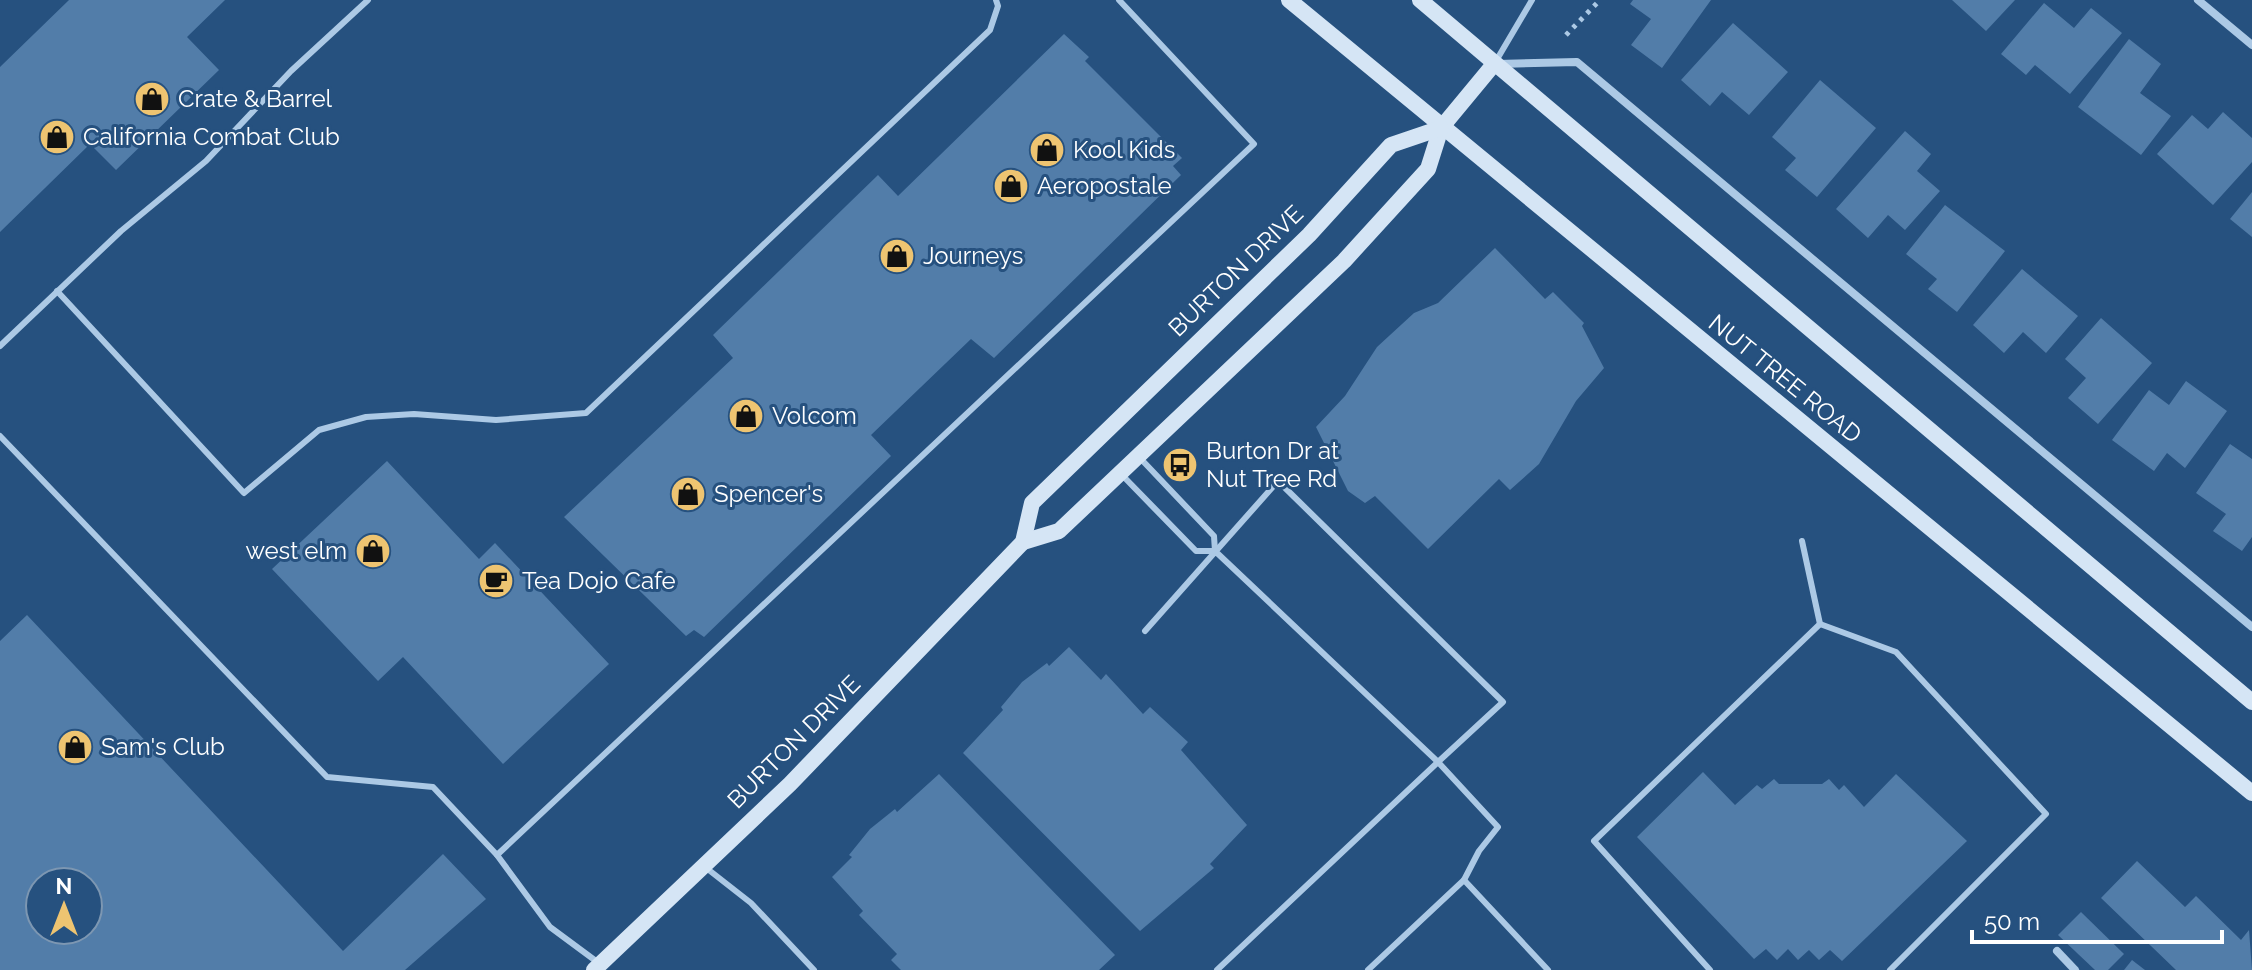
<svg xmlns="http://www.w3.org/2000/svg" width="2252" height="970" font-family="Raleway,sans-serif">
  <rect width="100%" height="100%" fill="#26517f"/>
  <g fill="#527da9" fill-rule="evenodd">
    <path d="M69,0H225L187,37L219,70L116,170L90,144L0,232V67Z"/>
    <path d="M1633,0H1711L1662,68L1631,45L1651,19L1630,4Z"/>
    <path d="M1952,0H2015L1986,31Z"/>
    <path d="M2044,3L2074,28L2091,8L2122,33L2070,94L2035,65L2026,75L2001,54Z"/>
    <path d="M1733,23L1788,72L1749,115L1722,92L1710,106L1681,80Z"/>
    <path d="M1064,34L1089,57L1085,61L1182,158L1173,166L1181,175L994,358L971,339L871,435L891,456L704,637L694,630L686,636L564,517L733,358L713,335L878,175L898,196Z"/>
    <path d="M2129,39L2161,64L2140,93L2171,116L2141,155L2078,107Z"/>
    <path d="M1820,80L1876,128L1817,197L1785,170L1796,158L1772,137Z"/>
    <path d="M2223,112L2252,138V162L2213,205L2157,154L2192,115L2208,129Z"/>
    <path d="M1905,131L1931,154L1917,171L1940,191L1905,230L1888,215L1868,238L1836,209Z"/>
    <path d="M2252,192V237L2230,219Z"/>
    <path d="M1945,205L2005,251L1957,312L1928,289L1937,279L1906,254Z"/>
    <path d="M1495,248L1545,299L1553,292L1584,323L1582,326L1604,368L1576,401L1539,464L1510,490L1499,479L1428,549L1375,496L1365,503L1348,491L1316,427L1345,396L1377,347L1414,313L1438,303Z"/>
    <path d="M2022,269L2078,316L2046,353L2023,332L2004,353L1973,325Z"/>
    <path d="M2101,318L2152,363L2098,424L2068,398L2086,378L2065,359Z"/>
    <path d="M2186,381L2227,411L2185,468L2167,453L2154,471L2112,440L2149,390L2169,405Z"/>
    <path d="M2230,444L2252,459V537L2242,551L2213,531L2226,514L2196,493Z"/>
    <path d="M387,461L479,559L495,543L609,664L503,764L403,657L378,681L272,569Z"/>
    <path d="M27,615L343,951L443,854L486,899L405,970H0V641ZM40,882H88V930H40Z"/>
    <path d="M1069,647L1101,680L1106,674L1143,714L1150,707L1188,742L1181,750L1247,825L1210,864L1214,868L1140,931L963,753L1003,710L1001,707L1022,682L1047,663L1049,666Z"/>
    <path d="M1703,772L1735,805L1757,785L1762,789L1774,779L1779,784H1822L1829,779L1839,790L1844,785L1864,807L1896,774L1967,841L1842,961L1830,950L1819,960L1809,950L1798,960L1788,949L1777,960L1766,949L1754,959L1637,837Z"/>
    <path d="M939,774L1115,955L1099,970H901L891,960L897,954L859,915L863,911L832,877L852,857L849,855L870,829L895,809L897,812Z"/>
    <path d="M2137,861L2185,907L2196,896L2241,940L2249,930L2252,970H2176L2101,898Z"/>
    <path d="M2081,912L2124,954L2108,970H2095L2058,935Z"/>
    <path d="M2132,960L2145,970H2124Z"/>
  </g>
  <g fill="none" stroke-linecap="round" stroke-linejoin="round">
    <path stroke="#acc9e5" stroke-width="5" stroke-dasharray="4 6" stroke-linecap="butt" d="M1566,35L1600,0"/>
    <g stroke="#acc9e5" stroke-width="6">
      <path d="M1496,61L1532,0"/>
      <path d="M57,291L244,493L319,430L366,417L414,414L496,420L586,413L990,30L998,6L996,0"/>
      <path d="M0,346L121,231L206,161L291,71L368,0"/>
      <path d="M0,436L327,777L433,787L497,855L550,927L600,964"/>
      <path d="M1140,458L1214,536L1215,551"/>
      <path d="M1122,475L1196,551H1215L1438,762L1503,702L1278,481L1145,631"/>
      <path d="M1802,541L1820,624"/>
      <path d="M1820,624L1896,652L2046,814L1890,970"/>
      <path d="M497,855L1254,144L1119,0"/>
      <path d="M705,867L751,903L814,970"/>
      <path d="M1217,970L1438,762L1498,827L1479,851L1464,880"/>
      <path d="M1368,970L1464,880L1548,970"/>
      <path d="M1710,970L1594,841L1820,624"/>
    </g>
    <g stroke="#acc9e5" stroke-width="8">
      <path d="M2198,0L2252,45"/>
      <path d="M1498,64L1577,62L2252,627"/>
      <path d="M2057,951L2075,970"/>
    </g>
    <g stroke="#d5e5f5" stroke-width="16">
      <path d="M1289,0L2252,793"/>
      <path d="M1420,0L2252,702"/>
      <path d="M1023,542L1059,531L1344,261L1428,169L1441,128L1494,64"/>
      <path d="M594,970L790,784L1023,542L1032,503L1309,235L1391,145L1441,128"/>
    </g>
  </g>
  <defs>
    <symbol id="shop-disc" viewBox="-11 -11 22 22"><circle r="9.5" fill="#eec471" stroke="#26517f"/><path d="M-5-2.5h2.3a2.7 3.5 0 0 1 5.4 0H5L5.5 6h-11ZM-1.5-2.5h3a1.5 2.3 0 0 0-3 0Z" fill="#111"/></symbol>
    <symbol id="bus-disc" viewBox="-11 -11 22 22"><circle r="9.5" fill="#eec471" stroke="#26517f"/><path d="M-5-6H5V4H4V6H2V4H-2V6H-4V4H-5ZM-3.5-4V0h7V-4ZM-3.5 1.2v1.5H-2V1.2ZM2 1.2v1.5H3.5V1.2Z" fill="#111"/></symbol>
    <symbol id="cafe-disc" viewBox="-11 -11 22 22"><circle r="9.5" fill="#eec471" stroke="#26517f"/><path d="M-5.5-4.5H6V0H3Q3 3.5 0 3.5H-2.5Q-5.5 3.5-5.5 0ZM3-3.2v2h1.7v-2ZM-6 4.5H4V6H-6Z" fill="#111"/></symbol>
  </defs>
  <g fill-rule="evenodd">
    <use href="#shop-disc" x="132" y="79" width="40" height="40"/>
    <use href="#shop-disc" x="37" y="117" width="40" height="40"/>
    <use href="#shop-disc" x="1027" y="130" width="40" height="40"/>
    <use href="#shop-disc" x="991" y="166" width="40" height="40"/>
    <use href="#shop-disc" x="877" y="236" width="40" height="40"/>
    <use href="#shop-disc" x="726" y="396" width="40" height="40"/>
    <use href="#bus-disc" x="1160" y="445" width="40" height="40"/>
    <use href="#shop-disc" x="668" y="474" width="40" height="40"/>
    <use href="#shop-disc" x="353" y="531" width="40" height="40"/>
    <use href="#cafe-disc" x="476" y="561" width="40" height="40"/>
    <use href="#shop-disc" x="55" y="727" width="40" height="40"/>
  </g>
  <g text-anchor="middle" stroke-width="6" stroke-linejoin="round" paint-order="stroke">
    <g font-size="24" fill="#fff" stroke="#26517f" text-anchor="start">
      <text x="178" y="107">Crate &amp; Barrel</text>
      <text x="83" y="145">California Combat Club</text>
      <text x="1073" y="158">Kool Kids</text>
      <text x="1037" y="194">Aeropostale</text>
      <text x="923" y="264">Journeys</text>
      <text x="772" y="424">Volcom</text>
      <text x="1206" y="459">Burton Dr at<tspan x="1206" dy="28">Nut Tree Rd</tspan></text>
      <text x="714" y="502">Spencer's</text>
      <text x="347" y="559" text-anchor="end">west elm</text>
      <text x="522" y="589">Tea Dojo Cafe</text>
      <text x="101" y="755">Sam's Club</text>
    </g>
    <g font-size="24" fill="#fff" stroke="#26517f">
      <text transform="translate(1236 271) rotate(-44)" y="8">BURTON DRIVE</text>
      <text transform="translate(1785 379) rotate(39)" y="8">NUT TREE ROAD</text>
      <text transform="translate(794 742) rotate(-45)" y="8">BURTON DRIVE</text>
    </g>
  </g>
  <g transform="translate(64 906)"><circle r="38" fill="#26517f" stroke="#7d97b2" stroke-width="2"/>
  <path d="M0-6L14 30L0 20L-14 30Z" fill="#eec471"/>
  <text y="-12" font-size="22" font-weight="bold" text-anchor="middle" fill="#ffffff">N</text>
  </g>
  <path d="M1972 930v12h250v-12" fill="none" stroke="#ffffff" stroke-width="4"/>
  <text x="1984" y="930" font-size="24" fill="#ffffff" stroke="#26517f" stroke-width="6" paint-order="stroke">50 m</text>
</svg>
